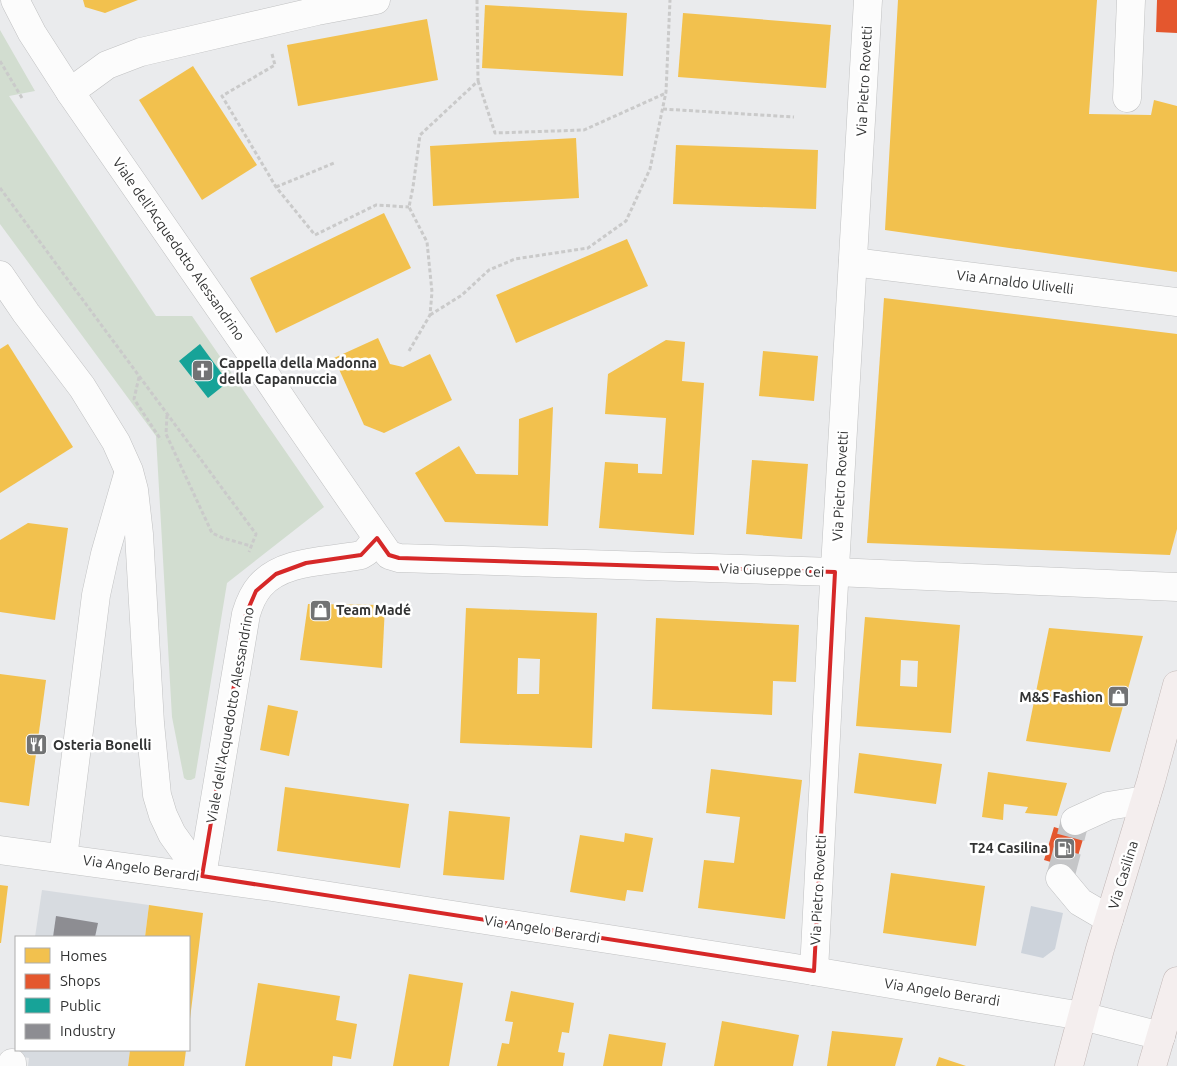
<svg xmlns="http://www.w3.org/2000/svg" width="1177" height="1066" font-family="Ubuntu,sans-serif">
  <rect width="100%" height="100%" fill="#eaebed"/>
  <g fill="#d7dbe0">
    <path d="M42,890L149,905L145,937H35Z"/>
    <path d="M18,1050H130L128,1066H28L29,1058L17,1056Z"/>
  </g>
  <path fill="#d2ddd0" d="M0,30L35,91L9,96L156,316H192L324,507L227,583L195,778L191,780H187L184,778L172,717L156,436L0,224Z"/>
  <g fill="#f2c14e" fill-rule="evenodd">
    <path d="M83,0H138L105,13L85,7Z"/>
    <path d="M898,0H1097L1089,114L1151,115L1154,100L1177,106V272L885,230Z"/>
    <path d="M485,5L627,13L623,76L482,68Z"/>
    <path d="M683,13L831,25L826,88L678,77Z"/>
    <path d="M427,19L438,80L298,106L287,45Z"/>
    <path d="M193,66L257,165L202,200L139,100Z"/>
    <path d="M576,138L579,198L433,206L430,146Z"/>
    <path d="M676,145L818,150L816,209L673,204Z"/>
    <path d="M384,213L411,268L276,333L250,278Z"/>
    <path d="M627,239L648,286L516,343L496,295Z"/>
    <path d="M884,298L1177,334V529L1170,555L867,543Z"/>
    <path d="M378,338L390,364L403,367L430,354L452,400L384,433L364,425L334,358Z"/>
    <path d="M666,340L685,342L682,381L704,383L694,535L599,528L605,462L638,464V473L662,474L666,418L605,414L608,374Z"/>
    <path d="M8,344L73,447L0,493V349Z"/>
    <path d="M763,351L818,356L814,401L759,396Z"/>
    <path d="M553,407L548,526L445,522L415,473L459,446L476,474L518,475L519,419Z"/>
    <path d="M752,460L808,464L802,539L746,534Z"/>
    <path d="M28,523L68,528L55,620L0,612V540Z"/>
    <path d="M308,604L385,605L382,668L300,660Z"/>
    <path d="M466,608L597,613L592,748L460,743ZM518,658L540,659L539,694H517Z"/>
    <path d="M865,617L960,625L951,733L856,726ZM901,660L918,661L917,687L900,686Z"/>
    <path d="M656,618L799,625L796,682L773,681L772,715L652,709Z"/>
    <path d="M1049,628L1143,636L1110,752L1026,741Z"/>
    <path d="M0,674L46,680L29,806L0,802Z"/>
    <path d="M268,705L298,711L289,756L260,750Z"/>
    <path d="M859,753L942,764L936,804L854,793Z"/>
    <path d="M711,769L802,780L785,919L698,908L704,860L734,863L740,817L706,813Z"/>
    <path d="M988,772L1067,783L1057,816L1025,813L1028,807L1004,804L1003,820L982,817Z"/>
    <path d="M285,787L409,804L400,868L277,851Z"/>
    <path d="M449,811L510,817L504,880L443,875Z"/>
    <path d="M625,833L653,838L643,892L627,890L625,901L570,892L580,835L624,842Z"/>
    <path d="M891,873L985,886L976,946L883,933Z"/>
    <path d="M0,885L8,886L1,943H0Z"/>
    <path d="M149,905L203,913L190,1019H189V937H145Z"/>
    <path d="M409,974L463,983L449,1066H393Z"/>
    <path d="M258,983L340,996L336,1020L357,1024L351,1059L333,1056L332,1066H245Z"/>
    <path d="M511,991L574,1003L569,1033L562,1032L558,1052L565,1053L563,1066H497L502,1043L509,1044L513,1022L505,1021Z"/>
    <path d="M722,1021L799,1035L793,1066H714Z"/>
    <path d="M832,1031L903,1038L895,1066H827Z"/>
    <path d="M609,1034L666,1043L662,1066H603Z"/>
    <path d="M130,1050H186L184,1066H128Z"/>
    <path d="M939,1057L966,1066H936Z"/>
  </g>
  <g fill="#e4572e">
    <path d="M1157,0H1177V33L1156,32Z"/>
    <path d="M1054,827L1084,836L1074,869L1044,860Z"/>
  </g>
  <path fill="#17a398" d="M200,344L228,382L208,398L179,361Z"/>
  <path fill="#8d8d92" d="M56,916L98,923L95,937H53Z"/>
  <path fill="#cdd3db" d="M1031,906L1063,913L1055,949L1043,958L1021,953Z"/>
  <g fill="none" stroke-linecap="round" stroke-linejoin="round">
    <path stroke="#c5c6c8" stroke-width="28" stroke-dasharray="28 14" stroke-linecap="butt" d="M1060,878L1075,821"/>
    <defs>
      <g id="minor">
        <path d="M15,0L32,33L70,92L252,355L295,419L389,555L399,558L835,572L1177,587"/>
        <path d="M70,92L107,65L141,52L317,11L376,0"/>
        <path d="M1127,98L1131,0"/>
        <path d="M853,262L1177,302"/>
        <path d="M0,275L26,313L82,387L116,442L129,471L134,490L139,534L150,723L157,795L163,815L172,834L202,876"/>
        <path d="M1075,821L1108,806L1145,800"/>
        <path d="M0,850L272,887L789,967L1082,1016L1161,1036"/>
        <path d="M63,858L96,595L105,554L128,474"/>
        <path d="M202,876L246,614C249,604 253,594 260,586C283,559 329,562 361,555L366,552L377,538"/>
        <path d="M1060,878L1080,902L1109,919"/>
        <path d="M814,971L832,619L868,0"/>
        <path d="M12,1066V1063"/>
      </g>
      <g id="major">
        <path d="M1069,1066L1100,949L1151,781L1177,685"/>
        <path d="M1152,1066L1177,981"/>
      </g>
    </defs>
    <use href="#minor" stroke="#c0c1c2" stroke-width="29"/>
    <use href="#major" stroke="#c1b7b6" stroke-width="29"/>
    <g stroke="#cacaca" stroke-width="3" stroke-dasharray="4 2.5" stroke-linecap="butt">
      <path d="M272,54L275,65L222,96L276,187L315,235L376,205L409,207"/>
      <path d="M0,61L22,98"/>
      <path d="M478,81L495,133L584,130L666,93"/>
      <path d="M663,109L794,117"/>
      <path d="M276,187L334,163"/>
      <path d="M0,188L256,534L249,552"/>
      <path d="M430,315L462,295L489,270L515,259L588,248L626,221L650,169L666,92L670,0"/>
      <path d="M409,351L430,315L432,292L427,242L409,207L413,187L420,135L478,81L477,0"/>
      <path d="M139,377L134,399L161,440"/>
      <path d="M167,415L166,434L212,533L223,538L251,546"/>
    </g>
    <use href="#minor" stroke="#fcfcfc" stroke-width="28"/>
    <use href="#major" stroke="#f4eeee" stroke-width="28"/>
  </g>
  <path fill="none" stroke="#d62828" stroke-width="4" stroke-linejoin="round" d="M377,538L389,555L399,558L835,572L814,971L202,876L246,614L256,591L276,574L306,563L361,555Z"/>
  <defs>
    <symbol id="church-square" viewBox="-11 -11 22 22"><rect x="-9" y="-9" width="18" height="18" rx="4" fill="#727374" stroke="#fff"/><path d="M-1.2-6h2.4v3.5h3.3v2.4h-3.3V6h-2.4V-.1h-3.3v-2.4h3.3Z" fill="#fff"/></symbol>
    <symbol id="shop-square" viewBox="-11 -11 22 22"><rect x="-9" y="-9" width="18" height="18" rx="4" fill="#727374" stroke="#fff"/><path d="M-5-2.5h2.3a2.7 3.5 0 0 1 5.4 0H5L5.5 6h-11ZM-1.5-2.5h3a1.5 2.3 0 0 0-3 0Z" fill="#fff"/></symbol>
    <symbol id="restaurant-square" viewBox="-11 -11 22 22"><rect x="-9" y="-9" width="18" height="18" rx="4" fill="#727374" stroke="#fff"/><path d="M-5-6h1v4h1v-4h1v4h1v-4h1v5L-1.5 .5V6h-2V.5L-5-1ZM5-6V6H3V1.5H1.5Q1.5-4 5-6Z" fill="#fff"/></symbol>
    <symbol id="fuel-square" viewBox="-11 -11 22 22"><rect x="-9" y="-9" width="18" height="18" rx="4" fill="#727374" stroke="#fff"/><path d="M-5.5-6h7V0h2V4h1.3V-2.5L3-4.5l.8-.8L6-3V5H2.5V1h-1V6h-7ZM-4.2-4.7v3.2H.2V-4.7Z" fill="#fff"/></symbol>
  </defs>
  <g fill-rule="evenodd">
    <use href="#church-square" x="190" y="358" width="25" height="25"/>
    <use href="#shop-square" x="308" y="598" width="25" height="25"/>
    <use href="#shop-square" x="1106" y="684" width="25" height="25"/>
    <use href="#restaurant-square" x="24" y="732" width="25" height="25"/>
    <use href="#fuel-square" x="1052" y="836" width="25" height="25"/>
  </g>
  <g text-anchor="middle" stroke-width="5" stroke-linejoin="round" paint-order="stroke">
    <g font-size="14" fill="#323333" stroke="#fff">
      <text transform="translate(864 81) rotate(-87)" y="5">Via Pietro Rovetti</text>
      <text transform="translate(179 249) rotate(55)" y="5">Viale dell'Acquedotto Alessandrino</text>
      <text transform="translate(1015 282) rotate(7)" y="5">Via Arnaldo Ulivelli</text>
      <text transform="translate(840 486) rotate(-87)" y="5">Via Pietro Rovetti</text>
      <text transform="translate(772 570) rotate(2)" y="5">Via Giuseppe Cei</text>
      <text transform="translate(230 715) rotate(-80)" y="5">Viale dell'Acquedotto Alessandrino</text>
      <text transform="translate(141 868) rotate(8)" y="5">Via Angelo Berardi</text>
      <text transform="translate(1123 875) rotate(-73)" y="5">Via Casilina</text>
      <text transform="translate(818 890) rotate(-87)" y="5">Via Pietro Rovetti</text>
      <text transform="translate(542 929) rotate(9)" y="5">Via Angelo Berardi</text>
      <text transform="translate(942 992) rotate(9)" y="5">Via Angelo Berardi</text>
    </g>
    <g font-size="14" font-weight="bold" fill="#323333" stroke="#fff" text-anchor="start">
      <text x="219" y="368">Cappella della Madonna<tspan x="219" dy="16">della Capannuccia</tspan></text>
      <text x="336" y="615">Team Madé</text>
      <text x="1103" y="702" text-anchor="end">M&amp;S Fashion</text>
      <text x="53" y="750">Osteria Bonelli</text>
      <text x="1048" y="853" text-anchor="end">T24 Casilina</text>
    </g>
  </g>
  <rect x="15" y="936" width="175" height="115" fill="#ffffff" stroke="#adadad"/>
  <rect x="25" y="948" width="25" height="15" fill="#f2c14e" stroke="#adadad"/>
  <text x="60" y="961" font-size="15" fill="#323333">Homes</text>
  <rect x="25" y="974" width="25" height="15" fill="#e4572e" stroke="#adadad"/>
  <text x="60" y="986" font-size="15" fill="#323333">Shops</text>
  <rect x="25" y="998" width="25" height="15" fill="#17a398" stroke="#adadad"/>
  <text x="60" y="1011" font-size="15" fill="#323333">Public</text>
  <rect x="25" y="1024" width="25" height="15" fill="#8d8d92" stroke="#adadad"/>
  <text x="60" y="1036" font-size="15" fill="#323333">Industry</text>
</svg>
